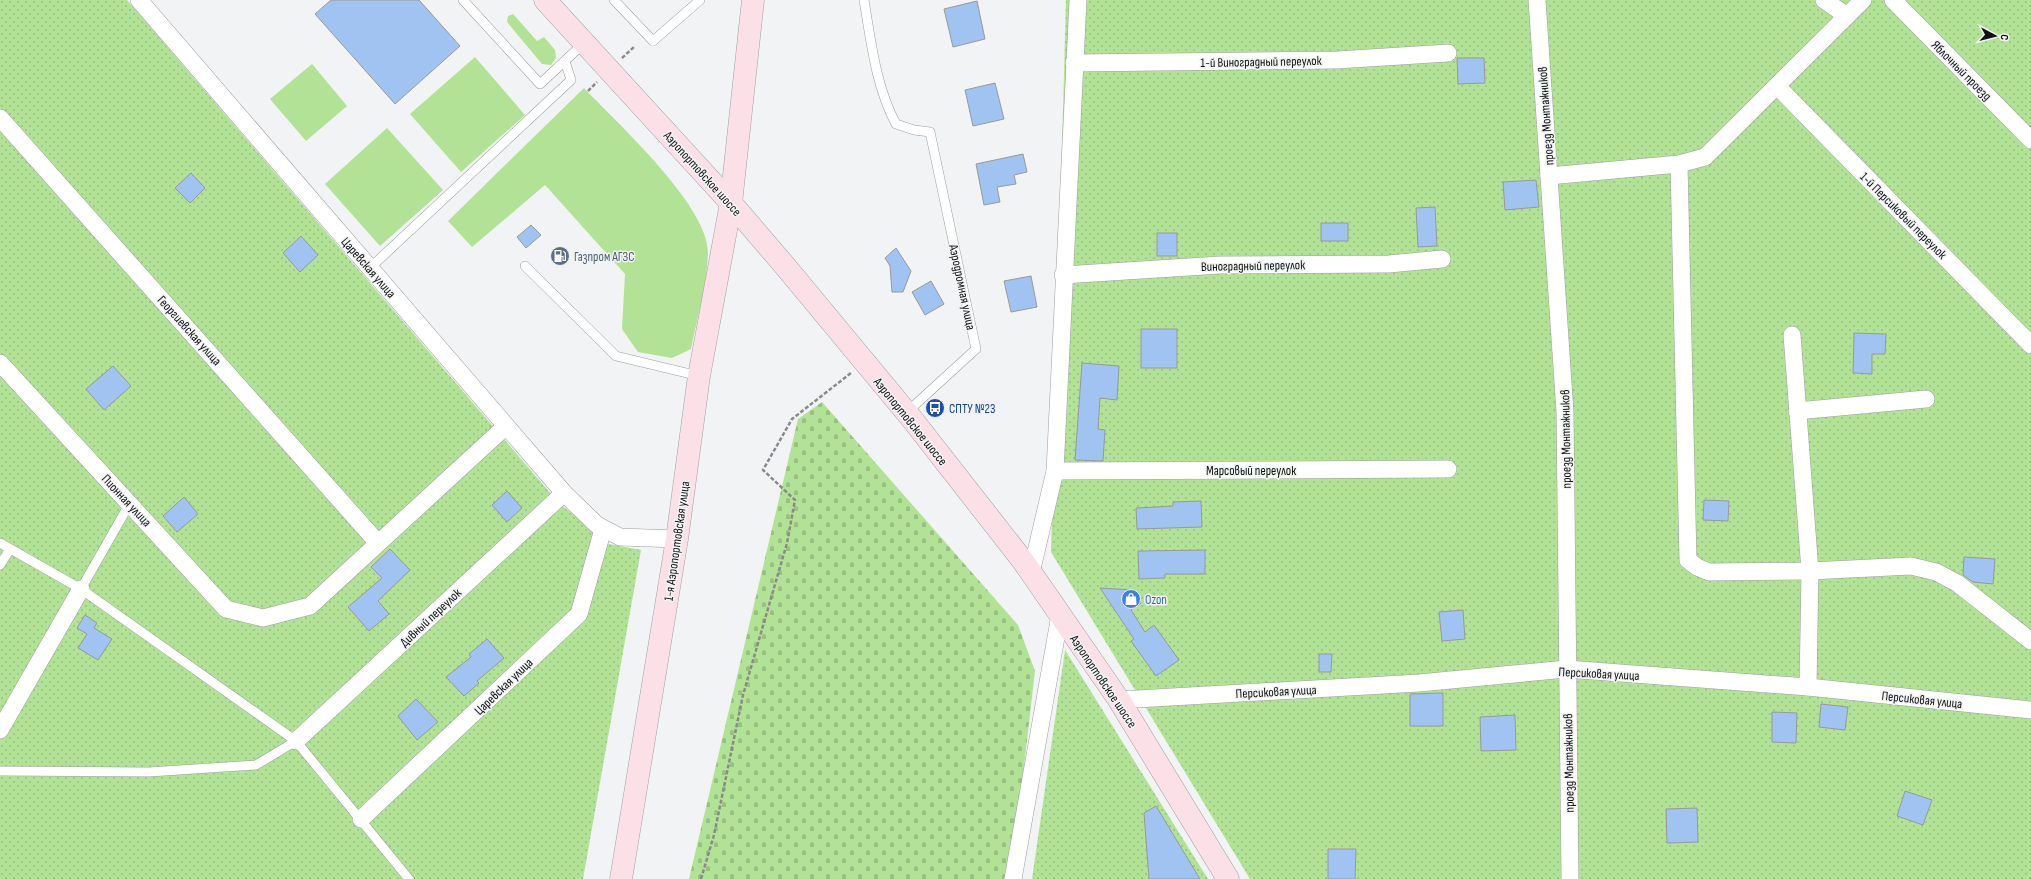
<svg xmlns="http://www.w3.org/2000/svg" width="2031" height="879" font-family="'Sofia Sans Condensed',sans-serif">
  <defs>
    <pattern id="cemetery-stones" width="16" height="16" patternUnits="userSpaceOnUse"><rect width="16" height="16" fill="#b2e295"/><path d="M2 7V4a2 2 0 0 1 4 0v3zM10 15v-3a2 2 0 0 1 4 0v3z" fill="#98c17f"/></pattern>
    <pattern id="garden-dots" width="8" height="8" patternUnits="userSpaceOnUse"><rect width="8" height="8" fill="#b2e295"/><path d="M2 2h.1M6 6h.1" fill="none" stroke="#98c17f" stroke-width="1.8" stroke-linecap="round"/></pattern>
  </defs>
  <rect width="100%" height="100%" fill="#f2f3f4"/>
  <g fill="#b2e295">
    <path d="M513,14L537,41L544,37L555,50L556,58L551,65L542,64L507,22L508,16Z"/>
    <path d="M475,57L525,115L461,172L410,114Z"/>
    <path d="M312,64L347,106L306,141L270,99Z"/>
    <path d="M584,88C616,122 709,206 708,253C707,285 697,318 691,349L672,358L638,352L622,329L625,274L545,185L472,247L448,221Z"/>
    <path d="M387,128L443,190L380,246L325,184Z"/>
  </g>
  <path fill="url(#cemetery-stones)" d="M822,402L1018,625L1035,671L1011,879H689L798,419Z"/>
  <g fill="url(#garden-dots)">
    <path d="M0,0H127L558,502L609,544L641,550L583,879H0Z"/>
    <path d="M1066,0H2031V879H1250L1051,552Z"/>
    <path d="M1065,650L1208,879H1032Z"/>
  </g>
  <g fill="#a0c3f1" stroke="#98999a">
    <path d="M331,0H419L460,46L395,104L315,14Z"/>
    <path d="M977,1L985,39L953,47L944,9Z"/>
    <path d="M1457,58H1484L1485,83L1458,84Z"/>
    <path d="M995,83L1004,119L973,126L965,90Z"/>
    <path d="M1023,154L1027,172L1014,175L1016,184L997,187L1000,202L984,205L976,164Z"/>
    <path d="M191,173L205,188L190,203L175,188Z"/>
    <path d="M1536,180L1539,207L1505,210L1503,182Z"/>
    <path d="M1435,207L1437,246L1418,247L1416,208Z"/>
    <rect x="1321" y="223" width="27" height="18"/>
    <path d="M531,225L541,235L526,248L517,237Z"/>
    <rect x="1157" y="233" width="20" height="23"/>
    <path d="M301,236L318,255L300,272L283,253Z"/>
    <path d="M896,248L911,271L903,292H892L890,266L885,258Z"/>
    <path d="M1031,276L1037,307L1011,312L1004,281Z"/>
    <path d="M931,281L944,304L925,315L912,292Z"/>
    <rect x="1141" y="329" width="36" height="39"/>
    <path d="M1854,333L1886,334L1885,354H1872V374L1853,373Z"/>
    <path d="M1082,363L1119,366L1117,400L1100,398L1098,429L1105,430L1103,461L1075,460Z"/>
    <path d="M113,366L131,386L104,410L86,389Z"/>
    <path d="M507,491L522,508L507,522L492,505Z"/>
    <path d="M184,497L198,514L177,532L163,516Z"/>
    <path d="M1704,500L1729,501L1728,521L1703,520Z"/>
    <path d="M1201,501L1202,527L1137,529L1136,508L1173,506V502Z"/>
    <path d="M390,549L410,570L378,601L389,614L369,631L348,607L382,578L371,567Z"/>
    <path d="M1205,550V574H1165V578L1139,579L1138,551Z"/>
    <path d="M1964,557L1995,559L1993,584L1973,582L1963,575Z"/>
    <path d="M1100,588L1133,590L1141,603L1131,610L1145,632L1154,625L1179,660L1156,676L1131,641L1134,639Z"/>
    <path d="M1463,610L1465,639L1442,641L1439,612Z"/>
    <path d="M85,615L97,623L94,628L112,639L98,660L78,648L87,634L77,628Z"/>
    <path d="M487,639L504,658L477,681L479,683L464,696L446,677L471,657L469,654Z"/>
    <path d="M1319,654H1332L1331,672H1319Z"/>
    <path d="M1443,693V726H1410V694Z"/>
    <path d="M416,699L438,722L417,740L398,716Z"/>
    <path d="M1821,704L1848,707L1845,730L1819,727Z"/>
    <path d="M1772,712L1797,713L1796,743L1772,742Z"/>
    <path d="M1515,715L1516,750L1481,751L1480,717Z"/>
    <path d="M1905,791L1932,800L1923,825L1897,816Z"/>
    <path d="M1156,806L1200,879H1149L1144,813Z"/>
    <path d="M1697,808L1698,842L1667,843L1666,809Z"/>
    <path d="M1328,849H1356L1355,879H1328Z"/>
  </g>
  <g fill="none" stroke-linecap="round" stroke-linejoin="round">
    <defs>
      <g id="lane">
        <path d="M463,0L540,84L584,43"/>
        <path d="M614,0L653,41L700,0"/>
        <path d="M864,0C871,42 876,87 896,124L914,130L930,132L976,349L906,413"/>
        <path d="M525,266L616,356L699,376"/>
        <path d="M370,268L571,80L565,61"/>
        <path d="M0,543L81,589L296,741L409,879"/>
        <path d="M0,565L10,549"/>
        <path d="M81,589L130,503"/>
        <path d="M0,771L149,772L256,765L296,741"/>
      </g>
      <g id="street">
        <path d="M139,0L564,493L597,525L620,537L677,539"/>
        <path d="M1537,0L1565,412L1570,879"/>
        <path d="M1824,0L1847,16"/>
        <path d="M1893,0L2031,140"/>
        <path d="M1074,63L1337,60L1448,53"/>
        <path d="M1777,86L2031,345"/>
        <path d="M0,118L378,543"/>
        <path d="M1679,164L1688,560L1697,567L1709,572L1810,571L1911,566L1936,572L1957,583L2031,641"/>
        <path d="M1549,176L1679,164L1705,157L1863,0"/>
        <path d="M1063,275L1220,265L1389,264L1442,259"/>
        <path d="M1792,335L1810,571L1808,687"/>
        <path d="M0,363L226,609L263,618L310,606L506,426"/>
        <path d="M1797,411L1926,399"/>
        <path d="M1055,471L1448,469"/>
        <path d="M1031,573L1055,471L1078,0"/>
        <path d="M1119,700L1419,683L1567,669L1808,687L2031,710"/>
        <path d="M0,730L81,589"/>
        <path d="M296,741L564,493"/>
        <path d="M361,819L579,614L603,529"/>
        <path d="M1013,879L1060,615"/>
      </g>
      <g id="secondary">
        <path d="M545,0L731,203L785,266L912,419L1023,561L1119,700L1228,879"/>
        <path d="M621,879L677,539L699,376L731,203L753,0"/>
      </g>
    </defs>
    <use href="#lane" stroke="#9e9fa0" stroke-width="10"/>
    <use href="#street" stroke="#9e9fa0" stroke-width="18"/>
    <use href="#secondary" stroke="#9e9fa0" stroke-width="23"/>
    <g stroke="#898a8b" stroke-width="2.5" stroke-dasharray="4 2" stroke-linecap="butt">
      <path d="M622,58L634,47"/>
      <path d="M588,91L597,82"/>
      <path d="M701,879L714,835L743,695L787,543L795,500L763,470L792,419L851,373"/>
    </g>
    <use href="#lane" stroke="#fff" stroke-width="9"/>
    <use href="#street" stroke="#fff" stroke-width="17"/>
    <use href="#secondary" stroke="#fce0e8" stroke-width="22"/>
  </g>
  <defs>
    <symbol id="fuel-disc" viewBox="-11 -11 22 22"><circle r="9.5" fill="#5c6f8a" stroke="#f2f3f4"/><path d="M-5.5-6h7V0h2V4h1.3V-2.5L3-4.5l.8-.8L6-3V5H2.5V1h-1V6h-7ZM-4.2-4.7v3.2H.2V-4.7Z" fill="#fff"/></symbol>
    <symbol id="bus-disc" viewBox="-11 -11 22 22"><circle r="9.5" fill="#1a4fb4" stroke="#f2f3f4"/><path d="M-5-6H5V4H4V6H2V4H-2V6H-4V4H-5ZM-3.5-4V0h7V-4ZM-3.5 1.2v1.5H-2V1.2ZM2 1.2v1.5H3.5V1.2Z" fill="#fff"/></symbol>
    <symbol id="shop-disc" viewBox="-11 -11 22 22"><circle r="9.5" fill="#3f7fe0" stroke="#f2f3f4"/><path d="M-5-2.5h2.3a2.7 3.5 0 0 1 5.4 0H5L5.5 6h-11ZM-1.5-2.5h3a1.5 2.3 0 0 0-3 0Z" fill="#fff"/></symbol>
  </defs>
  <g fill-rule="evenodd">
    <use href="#fuel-disc" x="549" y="245" width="22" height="22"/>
    <use href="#bus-disc" x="924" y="397" width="22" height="22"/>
    <use href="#shop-disc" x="1120" y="588" width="22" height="22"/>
  </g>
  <g text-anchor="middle" stroke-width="3" stroke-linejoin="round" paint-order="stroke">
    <g font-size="13" fill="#101111" stroke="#f2f3f4">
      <text transform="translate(1261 61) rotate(-1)" y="5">1-й Виноградный переулок</text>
      <text transform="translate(1962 70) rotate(45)" y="5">Яблочный проезд</text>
      <text transform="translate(1545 116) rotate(-94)" y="5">проезд Монтажников</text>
      <text transform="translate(703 173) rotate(48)" y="5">Аэропортовское шоссе</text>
      <text transform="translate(1904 215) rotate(45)" y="5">1-й Персиковый переулок</text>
      <text transform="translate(1253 265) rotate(-1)" y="5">Виноградный переулок</text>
      <text transform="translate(369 267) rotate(49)" y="5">Царевская улица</text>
      <text transform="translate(963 287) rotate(78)" y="5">Аэродромная улица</text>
      <text transform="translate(190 330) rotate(48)" y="5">Георгиевская улица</text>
      <text transform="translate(911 421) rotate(51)" y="5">Аэропортовское шоссе</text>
      <text transform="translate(1565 439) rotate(-91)" y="5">проезд Монтажников</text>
      <text x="1251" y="475">Марсовый переулок</text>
      <text transform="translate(127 500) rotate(47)" y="5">Пионная улица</text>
      <text transform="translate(676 541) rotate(-82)" y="5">1-я Аэропортовская улица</text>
      <text transform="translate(430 617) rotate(-43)" y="5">Дивный переулок</text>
      <text transform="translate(1599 673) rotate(3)" y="5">Персиковая улица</text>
      <text transform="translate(1104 681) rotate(56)" y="5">Аэропортовское шоссе</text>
      <text transform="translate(503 686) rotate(-44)" y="5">Царевская улица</text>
      <text transform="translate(1276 691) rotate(-3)" y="5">Персиковая улица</text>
      <text transform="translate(1922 699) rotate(6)" y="5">Персиковая улица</text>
      <text transform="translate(1568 763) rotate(-91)" y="5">проезд Монтажников</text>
    </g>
    <g font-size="13" fill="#4e5e75" stroke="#f2f3f4" text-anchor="start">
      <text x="574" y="261">Газпром АГЗС</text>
    </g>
    <g font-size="13" fill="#164399" stroke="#f2f3f4" text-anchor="start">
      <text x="949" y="413">СПТУ №23</text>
    </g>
    <g font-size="13" fill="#366cbe" stroke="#f2f3f4" text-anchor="start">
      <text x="1145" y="604">Ozon</text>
    </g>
  </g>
  <g transform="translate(1995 36) rotate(97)" stroke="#f2f3f4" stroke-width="3" paint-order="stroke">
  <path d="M0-3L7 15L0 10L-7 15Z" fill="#101111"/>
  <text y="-6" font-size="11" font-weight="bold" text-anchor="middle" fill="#101111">С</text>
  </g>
</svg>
